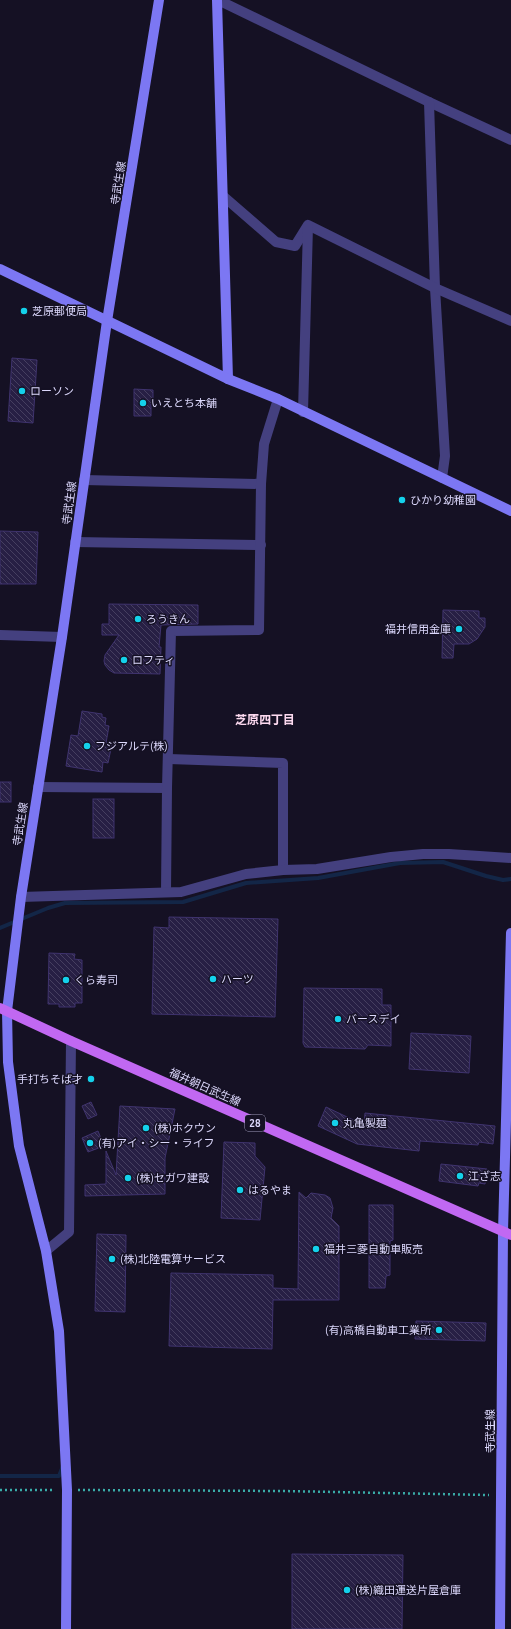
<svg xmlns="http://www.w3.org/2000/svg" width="511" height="1629" font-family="Ubuntu,'Noto Sans JP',sans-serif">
  <defs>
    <pattern id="building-back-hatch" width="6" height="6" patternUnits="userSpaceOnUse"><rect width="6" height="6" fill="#271f44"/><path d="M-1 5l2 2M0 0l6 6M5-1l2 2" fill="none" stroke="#463f60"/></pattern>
  </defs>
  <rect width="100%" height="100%" fill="#151124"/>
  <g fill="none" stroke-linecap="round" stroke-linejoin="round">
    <g stroke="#132647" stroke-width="4">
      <path d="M0,928L48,908L65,903L183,902L246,883L318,878L400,863L443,862L486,876L503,880L511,879"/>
      <path d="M0,1476H59L63,1466"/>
    </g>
  </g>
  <g fill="url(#building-back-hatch)" stroke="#3f336e">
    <path d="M12,358L37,360L33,423L8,421Z"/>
    <path d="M134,389L153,390V404H151V416H134Z"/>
    <path d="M0,531L38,532L36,584H0Z"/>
    <path d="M109,604L198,605V624L161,625L159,647H161L160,674L114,673L109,670L105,665L104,661L105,655L119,635H102V624H109Z"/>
    <path d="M443,610L479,611V618H485V627L477,639L469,644H454L453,658H442Z"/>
    <path d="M82,711L102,714V717L106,718L105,725L109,726L106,743L112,744L108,763L103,762L102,772L66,766L71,735L78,736Z"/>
    <rect x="0" y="782" width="11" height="20"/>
    <rect x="93" y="799" width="21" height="39"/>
    <path d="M169,917L278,919L275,1017L152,1014L154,927L169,928Z"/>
    <path d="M49,953L75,954L74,959L82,960V1003H75V1007H59V1004H48Z"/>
    <path d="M304,988L382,989V1005H391V1046L368,1045L365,1049L305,1047L303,1043Z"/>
    <path d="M411,1033L471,1036L469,1073L409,1069Z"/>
    <path d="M91,1102L97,1115L88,1119L82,1106Z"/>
    <path d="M120,1106L175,1109L165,1158V1194L85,1196V1185L106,1184V1151L116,1175Z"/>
    <path d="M326,1107L364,1125L365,1113L495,1126L493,1144L479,1142L478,1145L420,1141L419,1151L357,1144L318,1126Z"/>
    <path d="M98,1131L104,1146L88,1152L82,1138Z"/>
    <path d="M224,1142L255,1143V1156L265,1167L260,1220L221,1218Z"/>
    <path d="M441,1164L487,1169L485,1184L479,1183L478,1186L439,1181Z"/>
    <path d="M299,1192L306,1198L311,1193L325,1195L330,1198L333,1208L331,1218L339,1226V1300H273L272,1349L169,1346L171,1273L273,1275V1288L298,1289Z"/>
    <path d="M369,1205H393V1240L390,1241V1275L386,1276L385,1288H369Z"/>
    <path d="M97,1234L126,1235L125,1312L95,1311Z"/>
    <path d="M416,1321L486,1323L485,1341L415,1339Z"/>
    <path d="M292,1554L403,1555L402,1629H292Z"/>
  </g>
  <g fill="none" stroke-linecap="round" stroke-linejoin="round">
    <g stroke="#3aada9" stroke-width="2.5" stroke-dasharray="2 3" stroke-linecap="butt">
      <path d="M0,1490H55"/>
      <path d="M78,1490L283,1491L489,1495"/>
    </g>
    <g stroke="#44407f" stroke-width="10">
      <path d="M218,0L429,102L511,140"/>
      <path d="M429,102L435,288L445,456L442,478"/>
      <path d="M223,196L276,242L295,246L308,225L435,288L511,321"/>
      <path d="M303,412L308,226"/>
      <path d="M84,480L261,484"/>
      <path d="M75,542L261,545"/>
      <path d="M0,635L62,637"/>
      <path d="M169,759L283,763V870"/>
      <path d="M38,787L167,788"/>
      <path d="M166,892L167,788L171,631L259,630L261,484L264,444L278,399"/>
      <path d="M21,897L181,892L246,874L283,870L317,869L391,857L423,854H449L511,858"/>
      <path d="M46,1251L69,1232L71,1041"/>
    </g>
    <g stroke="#7c77f3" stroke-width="10">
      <path d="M217,0L228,379"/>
      <path d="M0,269L228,379L278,399L511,511"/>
      <path d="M66,1629L67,1490L59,1331L46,1251L19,1146L8,1062L7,1011L21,897L62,637L107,321L159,0"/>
      <path d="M500,1629L503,1232L511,933"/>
    </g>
    <path stroke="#c168f2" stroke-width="10" d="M0,1008L71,1041L511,1235"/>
  </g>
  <g fill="#14d1eb" stroke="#151124" stroke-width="1.5">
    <circle cx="24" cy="311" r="4"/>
    <circle cx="22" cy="391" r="4"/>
    <circle cx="143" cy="403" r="4"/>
    <circle cx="402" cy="500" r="4"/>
    <circle cx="138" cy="619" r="4"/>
    <circle cx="459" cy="629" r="4"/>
    <circle cx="124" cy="660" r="4"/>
    <circle cx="87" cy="746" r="4"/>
    <circle cx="213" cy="979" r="4"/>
    <circle cx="66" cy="980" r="4"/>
    <circle cx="338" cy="1019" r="4"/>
    <circle cx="91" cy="1079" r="4"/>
    <circle cx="335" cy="1123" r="4"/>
    <circle cx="146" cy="1128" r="4"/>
    <circle cx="90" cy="1143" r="4"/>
    <circle cx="460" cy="1176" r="4"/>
    <circle cx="128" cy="1178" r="4"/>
    <circle cx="240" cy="1190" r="4"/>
    <circle cx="316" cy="1249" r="4"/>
    <circle cx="112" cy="1259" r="4"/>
    <circle cx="439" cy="1330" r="4"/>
    <circle cx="347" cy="1590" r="4"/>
  </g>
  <g text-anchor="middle" stroke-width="3" stroke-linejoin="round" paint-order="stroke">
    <rect fill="#151124" stroke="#a09cbb" stroke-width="1" x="245" y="1115" width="20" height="16" rx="3"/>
    <g font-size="10" font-weight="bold" fill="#dcd8fc">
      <text x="255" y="1127">28</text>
    </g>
    <g font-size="11" fill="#dcd8fc" stroke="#151124">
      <text transform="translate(118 183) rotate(-81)" y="4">寺武生線</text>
      <text transform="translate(69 503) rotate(-82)" y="4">寺武生線</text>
      <text transform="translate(20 824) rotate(-81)" y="4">寺武生線</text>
      <text transform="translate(205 1087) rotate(24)" y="4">福井朝日武生線</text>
      <text transform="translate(490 1431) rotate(-90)" y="4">寺武生線</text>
    </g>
    <g font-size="11" fill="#dcd8fc" stroke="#151124" text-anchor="start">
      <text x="32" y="315">芝原郵便局</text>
      <text x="30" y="395">ローソン</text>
      <text x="151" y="407">いえとち本舗</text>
      <text x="410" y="504">ひかり幼稚園</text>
      <text x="146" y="623">ろうきん</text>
      <text x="451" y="633" text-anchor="end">福井信用金庫</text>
      <text x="132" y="664">ロフティ</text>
      <text x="95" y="750">フジアルテ(株)</text>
      <text x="221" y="983">ハーツ</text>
      <text x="74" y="984">くら寿司</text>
      <text x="346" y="1023">バースデイ</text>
      <text x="83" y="1083" text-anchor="end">手打ちそば才</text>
      <text x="343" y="1127">丸亀製麺</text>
      <text x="154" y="1132">(株)ホクウン</text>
      <text x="98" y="1147">(有)アイ・シー・ライフ</text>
      <text x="468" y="1180">江ざ志</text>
      <text x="136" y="1182">(株)セガワ建設</text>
      <text x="248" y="1194">はるやま</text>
      <text x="324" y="1253">福井三菱自動車販売</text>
      <text x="120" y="1263">(株)北陸電算サービス</text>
      <text x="431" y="1334" text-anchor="end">(有)高橋自動車工業所</text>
      <text x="355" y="1594">(株)織田運送片屋倉庫</text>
    </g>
    <g font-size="12" font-weight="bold" fill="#fcd9ef" stroke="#151124">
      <text x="265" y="724">芝原四丁目</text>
    </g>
  </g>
</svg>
